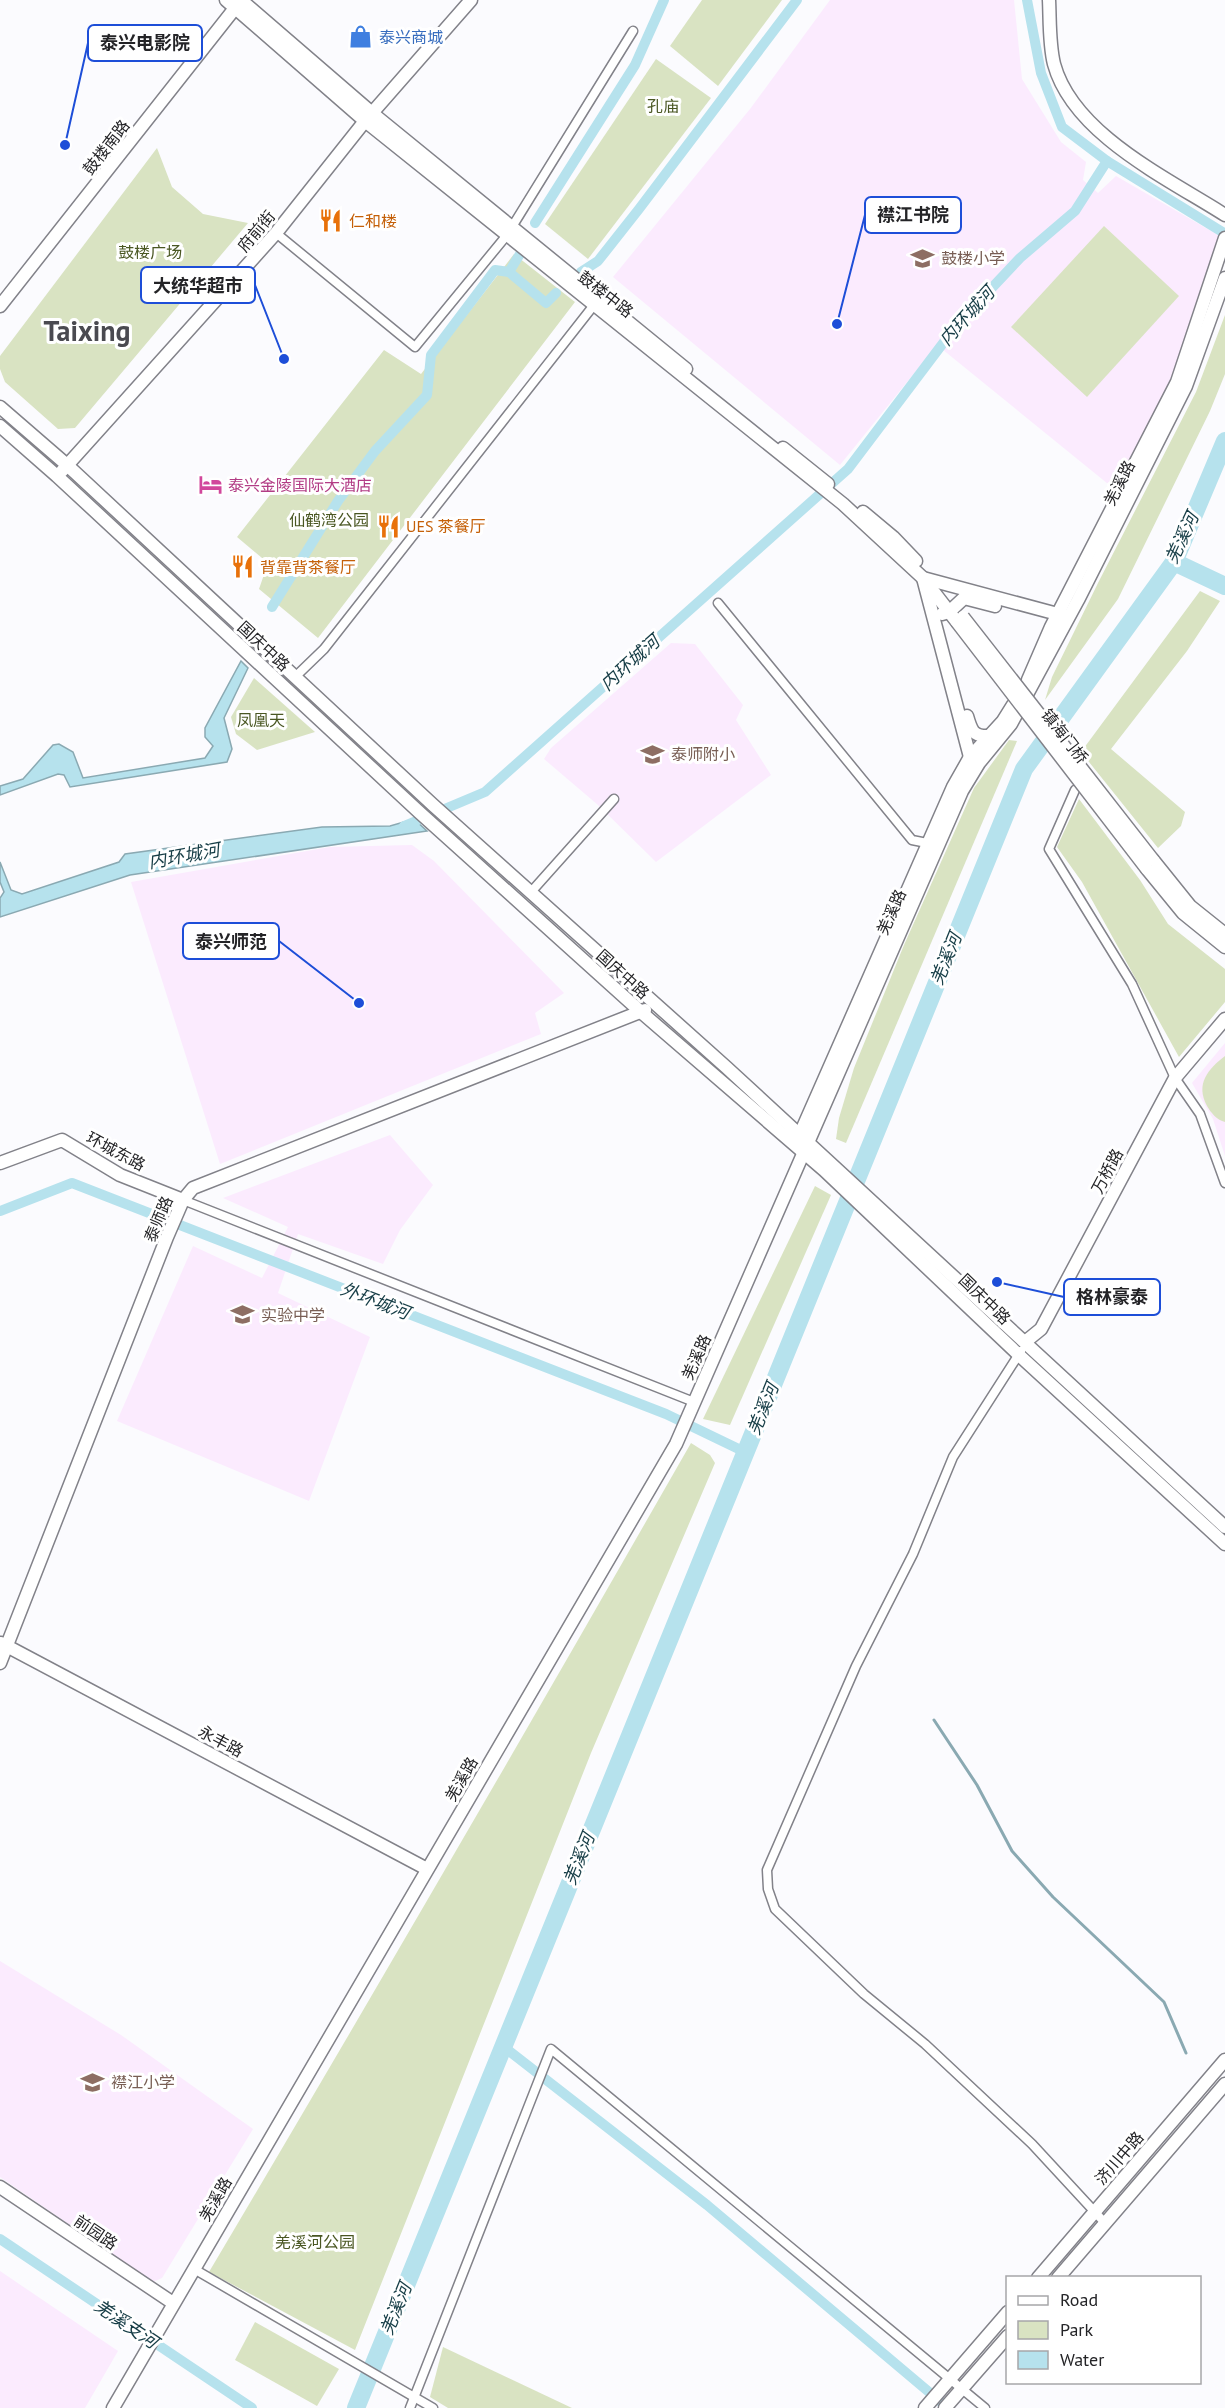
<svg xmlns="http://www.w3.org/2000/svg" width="1225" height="2408" font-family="'PT Sans','Noto Sans SC',sans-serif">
  <rect width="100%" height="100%" fill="#fbfbfe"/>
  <g fill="#fbebfe">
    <path d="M830,0H1014L1022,79L1061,142L1086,162L1083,180L1098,193L1116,176L1225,239L1171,387L1113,488L937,345L840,465L613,277L750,109Z"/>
    <path d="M671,643L695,644L743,705L736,720L771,775L656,862L598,805L544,759L551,748Z"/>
    <path d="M412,845L434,861L564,993L535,1013L541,1034L220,1164L131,882L330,847Z"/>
    <path d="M1225,1043V1156L1213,1119L1192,1083Z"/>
    <path d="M390,1135L433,1185L400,1230L383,1264L298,1234L278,1293L370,1337L309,1501L117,1421L193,1246L262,1278L288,1227L223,1198Z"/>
    <path d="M0,1961L121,2035L253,2129L162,2278L153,2282L0,2177Z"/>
    <path d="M0,2271L118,2351L85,2408H0Z"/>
  </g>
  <g fill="#d9e3c2">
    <path d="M702,0H782L718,86L670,46Z"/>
    <path d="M656,59L711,98L588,259L545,224Z"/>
    <path d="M157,148L172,187L203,214L248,223L75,428L58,429L5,382L0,369V356Z"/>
    <path d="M1104,226L1179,296L1087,397L1011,327Z"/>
    <path d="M514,254L575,302L318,638L259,589L268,563L237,537L384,350L421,374Z"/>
    <path d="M1225,315V374L1210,411L1118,599L1045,700L1052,677L1098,583L1196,392Z"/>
    <path d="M1200,591L1220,601L1187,651L1111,749L1185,812L1181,826L1158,848L1081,752Z"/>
    <path d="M254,678L315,732L257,750L236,734L231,717Z"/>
    <path d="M1009,740L1017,741L846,1143L836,1139L839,1118L854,1068L904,945L974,788Z"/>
    <path d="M1079,799L1140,880L1168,924L1225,969V1002L1179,1057L1082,882L1057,847Z"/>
    <path d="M1225,1056V1122C1217,1120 1211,1113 1207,1106C1195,1084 1208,1069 1225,1056Z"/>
    <path d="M815,1186L831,1195L730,1425L703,1419Z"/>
    <path d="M691,1443L710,1455L715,1463L591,1753L355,2350L209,2272C372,1997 532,1721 691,1443Z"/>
    <path d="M255,2322L339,2369L317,2406L235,2360Z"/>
    <path d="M443,2347L572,2408H448L430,2397Z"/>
  </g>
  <g fill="#b6e2ed" stroke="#8aa9b2" stroke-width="1.5">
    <path d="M241,661L248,668L224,718L232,749L227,762L70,787L64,775L58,774L0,795V786L23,779L53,745L59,744L73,752L83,778L205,758L213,746L205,737V728Z"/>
    <path d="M414,819L427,831L130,875L0,917V898L4,892L0,882V862L11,890L22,894L119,862L125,854L322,827L390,826Z"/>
  </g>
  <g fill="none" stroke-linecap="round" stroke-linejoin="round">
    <path stroke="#8aa9b2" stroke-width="3" d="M934,1720L977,1785L1012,1851L1053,1897L1164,2002L1186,2053"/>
    <g stroke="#b6e2ed" stroke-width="10">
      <path d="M1027,0L1041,73L1062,127L1107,161L1224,233"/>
      <path d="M535,223L635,65L664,0"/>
      <path d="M509,272L520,254"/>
      <path d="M581,272L598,261L639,209L797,0"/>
      <path d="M272,607L338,501L375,451L427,395L431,355L495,270L509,272L546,303L556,293"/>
      <path d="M404,826L485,792L848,469L956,326L1020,258L1075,211L1107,161"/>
      <path d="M0,1211L72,1183L666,1414L747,1453"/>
      <path d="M504,2047L707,2205L948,2408"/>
      <path d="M0,2239L252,2408"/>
    </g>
    <g stroke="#b6e2ed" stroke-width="18">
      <path d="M1174,562L1225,586"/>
      <path d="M356,2408L1024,769L1174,562L1225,441"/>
    </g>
    <defs>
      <g id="street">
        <path d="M276,233L415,347L507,235L633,31"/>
        <path d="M718,603L912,840L932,844"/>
        <path d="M295,677L324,649L594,305"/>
        <path d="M1075,790L1049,849L1132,984L1175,1078L1200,1114L1225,1183"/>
        <path d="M531,892L614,799"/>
        <path d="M183,1200L694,1402"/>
        <path d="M1021,1351L953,1457L913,1554L856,1666L767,1870L768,1889L775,1909L864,1994L925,2044L1032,2144L1105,2223"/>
        <path d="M194,2269L433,2408"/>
        <path d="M410,2408L551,2049L985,2408"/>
      </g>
      <g id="secondary">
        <path d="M226,0L365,121L843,504L923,578L957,622"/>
        <path d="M241,0L372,113L686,369"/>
        <path d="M1049,0C1050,20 1049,44 1054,64C1073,134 1167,178 1225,215"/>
        <path d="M0,306L239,3"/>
        <path d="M0,407L67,465L433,805L726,1067L1225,1527"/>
        <path d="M0,426L57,476L419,812L641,1012L824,1170L1019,1355L1225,1544"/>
        <path d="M783,448L828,484"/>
        <path d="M62,471L276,233L365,121L471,0"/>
        <path d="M863,512L893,537L916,561"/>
        <path d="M942,614L949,612L964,598L995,606"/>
        <path d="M1028,680L1051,627L1177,382L1225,238"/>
        <path d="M967,716C971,730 973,737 989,736"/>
        <path d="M975,761L970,757L923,578L1065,616"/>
        <path d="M1153,860L1190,906L1225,934"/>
        <path d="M1147,869L1183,913L1225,947"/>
        <path d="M797,1141L953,787L970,757L1003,721L1013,705"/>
        <path d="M0,1163L62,1140L120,1175L183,1200"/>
        <path d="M1025,1342L1041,1329L1175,1078L1225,1019"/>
        <path d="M1,1643L427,1869"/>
        <path d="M0,1663L167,1237L183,1200L193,1188L645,1010"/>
        <path d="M0,2187L173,2303"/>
        <path d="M1038,2278L1225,2060"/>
        <path d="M1058,2278L1225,2084"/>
        <path d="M113,2408L676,1444L962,791L979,763L1011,724L1078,600L1186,386L1225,278"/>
        <path d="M925,2408L1008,2312"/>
        <path d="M945,2408L1008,2336"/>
      </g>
    </defs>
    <use href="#street" stroke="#828289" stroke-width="11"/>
    <use href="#secondary" stroke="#828289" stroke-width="15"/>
    <use href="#street" stroke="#fff" stroke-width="8"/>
    <use href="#secondary" stroke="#fff" stroke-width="12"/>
    <defs>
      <g id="secondary-bridge">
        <path d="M963,617L1153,860"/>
        <path d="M957,622L1147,869"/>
      </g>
    </defs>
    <use href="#secondary-bridge" stroke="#828289" stroke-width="15" stroke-linecap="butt"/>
    <use href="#secondary-bridge" stroke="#fff" stroke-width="12"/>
  </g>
  <defs>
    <symbol id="shop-bare" viewBox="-9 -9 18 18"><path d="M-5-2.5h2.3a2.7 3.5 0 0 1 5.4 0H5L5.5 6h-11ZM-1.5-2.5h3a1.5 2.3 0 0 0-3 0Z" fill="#3f7fe0" stroke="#fff" stroke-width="2.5" paint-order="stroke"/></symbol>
    <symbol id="restaurant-bare" viewBox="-9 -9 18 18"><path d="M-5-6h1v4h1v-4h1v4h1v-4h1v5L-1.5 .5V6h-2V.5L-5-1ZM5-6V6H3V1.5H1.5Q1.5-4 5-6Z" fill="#e8710a" stroke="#fff" stroke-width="2.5" paint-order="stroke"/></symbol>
    <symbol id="school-bare" viewBox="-9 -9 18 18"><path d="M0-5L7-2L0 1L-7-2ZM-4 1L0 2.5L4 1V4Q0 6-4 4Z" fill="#8d6e63" stroke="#fff" stroke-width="2.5" paint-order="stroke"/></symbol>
    <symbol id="hotel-bare" viewBox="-9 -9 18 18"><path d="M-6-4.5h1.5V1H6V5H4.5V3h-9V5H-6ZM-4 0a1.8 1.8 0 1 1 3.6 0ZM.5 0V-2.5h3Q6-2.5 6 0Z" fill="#d1479c" stroke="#fff" stroke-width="2.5" paint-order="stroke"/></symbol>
  </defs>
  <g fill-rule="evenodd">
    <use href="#shop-bare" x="344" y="20" width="33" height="33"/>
    <use href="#restaurant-bare" x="314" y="204" width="33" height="33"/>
    <use href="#school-bare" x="906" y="242" width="33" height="33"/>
    <use href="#hotel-bare" x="194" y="468" width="33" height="33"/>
    <use href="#restaurant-bare" x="372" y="510" width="33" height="33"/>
    <use href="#restaurant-bare" x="226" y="550" width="33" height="33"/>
    <use href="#school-bare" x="636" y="738" width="33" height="33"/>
    <use href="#school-bare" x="226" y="1298" width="33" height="33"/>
    <use href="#school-bare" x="76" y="2066" width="33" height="33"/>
  </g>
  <g text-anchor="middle" stroke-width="6" stroke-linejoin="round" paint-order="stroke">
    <g font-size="16" fill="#366cbe" stroke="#fff" text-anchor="start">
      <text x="379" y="43">泰兴商城</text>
    </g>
    <g font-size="16" fill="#4a5723" stroke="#fff">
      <text x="663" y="112">孔庙</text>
      <text x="150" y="258">鼓楼广场</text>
      <text x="329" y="526">仙鹤湾公园</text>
      <text x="261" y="726">凤凰天</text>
      <text x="315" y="2248">羌溪河公园</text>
    </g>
    <g font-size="16" fill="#242427" stroke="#fff">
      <text transform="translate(106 147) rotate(-52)" y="6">鼓楼南路</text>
      <text transform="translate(256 231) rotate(-50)" y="6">府前街</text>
      <text transform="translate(606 294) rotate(38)" y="6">鼓楼中路</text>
      <text transform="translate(1119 483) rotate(-63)" y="6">羌溪路</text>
      <text transform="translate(264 646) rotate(43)" y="6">国庆中路</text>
      <text transform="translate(1065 736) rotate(52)" y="6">镇海门桥</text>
      <text transform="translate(891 912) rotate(-66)" y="6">羌溪路</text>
      <text transform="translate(623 974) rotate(42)" y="6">国庆中路</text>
      <text transform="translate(116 1151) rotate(28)" y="6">环城东路</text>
      <text transform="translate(1107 1171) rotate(-62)" y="6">万桥路</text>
      <text transform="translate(158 1219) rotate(-67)" y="6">泰师路</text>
      <text transform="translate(985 1299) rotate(44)" y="6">国庆中路</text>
      <text transform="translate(696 1357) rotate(-66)" y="6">羌溪路</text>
      <text transform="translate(221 1741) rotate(28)" y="6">永丰路</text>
      <text transform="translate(461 1779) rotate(-60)" y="6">羌溪路</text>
      <text transform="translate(1119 2158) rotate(-49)" y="6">济川中路</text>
      <text transform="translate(215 2199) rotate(-60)" y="6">羌溪路</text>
      <text transform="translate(96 2232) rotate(34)" y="6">前园路</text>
    </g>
    <g font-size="16" fill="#c56008" stroke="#fff" text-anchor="start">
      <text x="349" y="227">仁和楼</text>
      <text x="406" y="532">UES 茶餐厅</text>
      <text x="260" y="573">背靠背茶餐厅</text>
    </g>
    <g font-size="16" fill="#785e54" stroke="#fff" text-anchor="start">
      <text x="941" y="264">鼓楼小学</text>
      <text x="671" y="760">泰师附小</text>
      <text x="261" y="1321">实验中学</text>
      <text x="111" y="2088">襟江小学</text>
    </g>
    <g font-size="16" fill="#b23c85" stroke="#fff" text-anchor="start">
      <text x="228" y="491">泰兴金陵国际大酒店</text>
    </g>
    <g font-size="18" font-style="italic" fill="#163d46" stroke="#fff">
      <text transform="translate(967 316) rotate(-48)" y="6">内环城河</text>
      <text transform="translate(1182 538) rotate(-65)" y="6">羌溪河</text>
      <text transform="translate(630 663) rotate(-42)" y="6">内环城河</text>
      <text transform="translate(184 856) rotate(-10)" y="6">内环城河</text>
      <text transform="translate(946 959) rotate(-68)" y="6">羌溪河</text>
      <text transform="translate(375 1301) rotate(21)" y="6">外环城河</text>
      <text transform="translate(763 1409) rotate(-68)" y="6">羌溪河</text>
      <text transform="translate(579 1859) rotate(-68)" y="6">羌溪河</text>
      <text transform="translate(396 2309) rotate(-68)" y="6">羌溪河</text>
      <text transform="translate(126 2324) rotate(34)" y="6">羌溪支河</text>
    </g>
    <g font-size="28" font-weight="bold" fill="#4a4a50" stroke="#fff">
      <text x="87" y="341">Taixing</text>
    </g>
  </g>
  <path fill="none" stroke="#1d4ed8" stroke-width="2" d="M65 145L88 43M837 324L865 215M284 359L255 285M359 1003L279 941M997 1282L1064 1297"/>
  <g fill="#1d4ed8" stroke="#fff" stroke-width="2">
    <circle cx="65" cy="145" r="6"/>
    <circle cx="837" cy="324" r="6"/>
    <circle cx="284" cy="359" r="6"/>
    <circle cx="359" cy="1003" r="6"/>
    <circle cx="997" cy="1282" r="6"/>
  </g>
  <g fill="#fff" stroke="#1d4ed8" stroke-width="2">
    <rect x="88" y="25" width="114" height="36" rx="6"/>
    <rect x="865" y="197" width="96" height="36" rx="6"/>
    <rect x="141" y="267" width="114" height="36" rx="6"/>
    <rect x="183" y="923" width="96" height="36" rx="6"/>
    <rect x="1064" y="1279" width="96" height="36" rx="6"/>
  </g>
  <g font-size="18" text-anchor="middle" font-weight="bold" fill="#242427">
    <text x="145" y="49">泰兴电影院</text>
    <text x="913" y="221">襟江书院</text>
    <text x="198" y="292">大统华超市</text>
    <text x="231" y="948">泰兴师范</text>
    <text x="1112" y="1303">格林豪泰</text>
  </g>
  <rect x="1006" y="2276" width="195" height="108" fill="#ffffff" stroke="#a7a7a9" stroke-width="1.5"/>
  <rect x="1018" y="2296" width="30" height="9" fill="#ffffff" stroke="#a7a7a9" stroke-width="1.5"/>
  <text x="1060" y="2306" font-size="18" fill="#242427">Road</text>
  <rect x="1018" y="2321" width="30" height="18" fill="#d9e3c2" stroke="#a7a7a9" stroke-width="1.5"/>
  <text x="1060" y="2336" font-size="18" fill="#242427">Park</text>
  <rect x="1018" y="2351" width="30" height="18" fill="#b6e2ed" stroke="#a7a7a9" stroke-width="1.5"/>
  <text x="1060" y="2366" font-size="18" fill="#242427">Water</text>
</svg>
